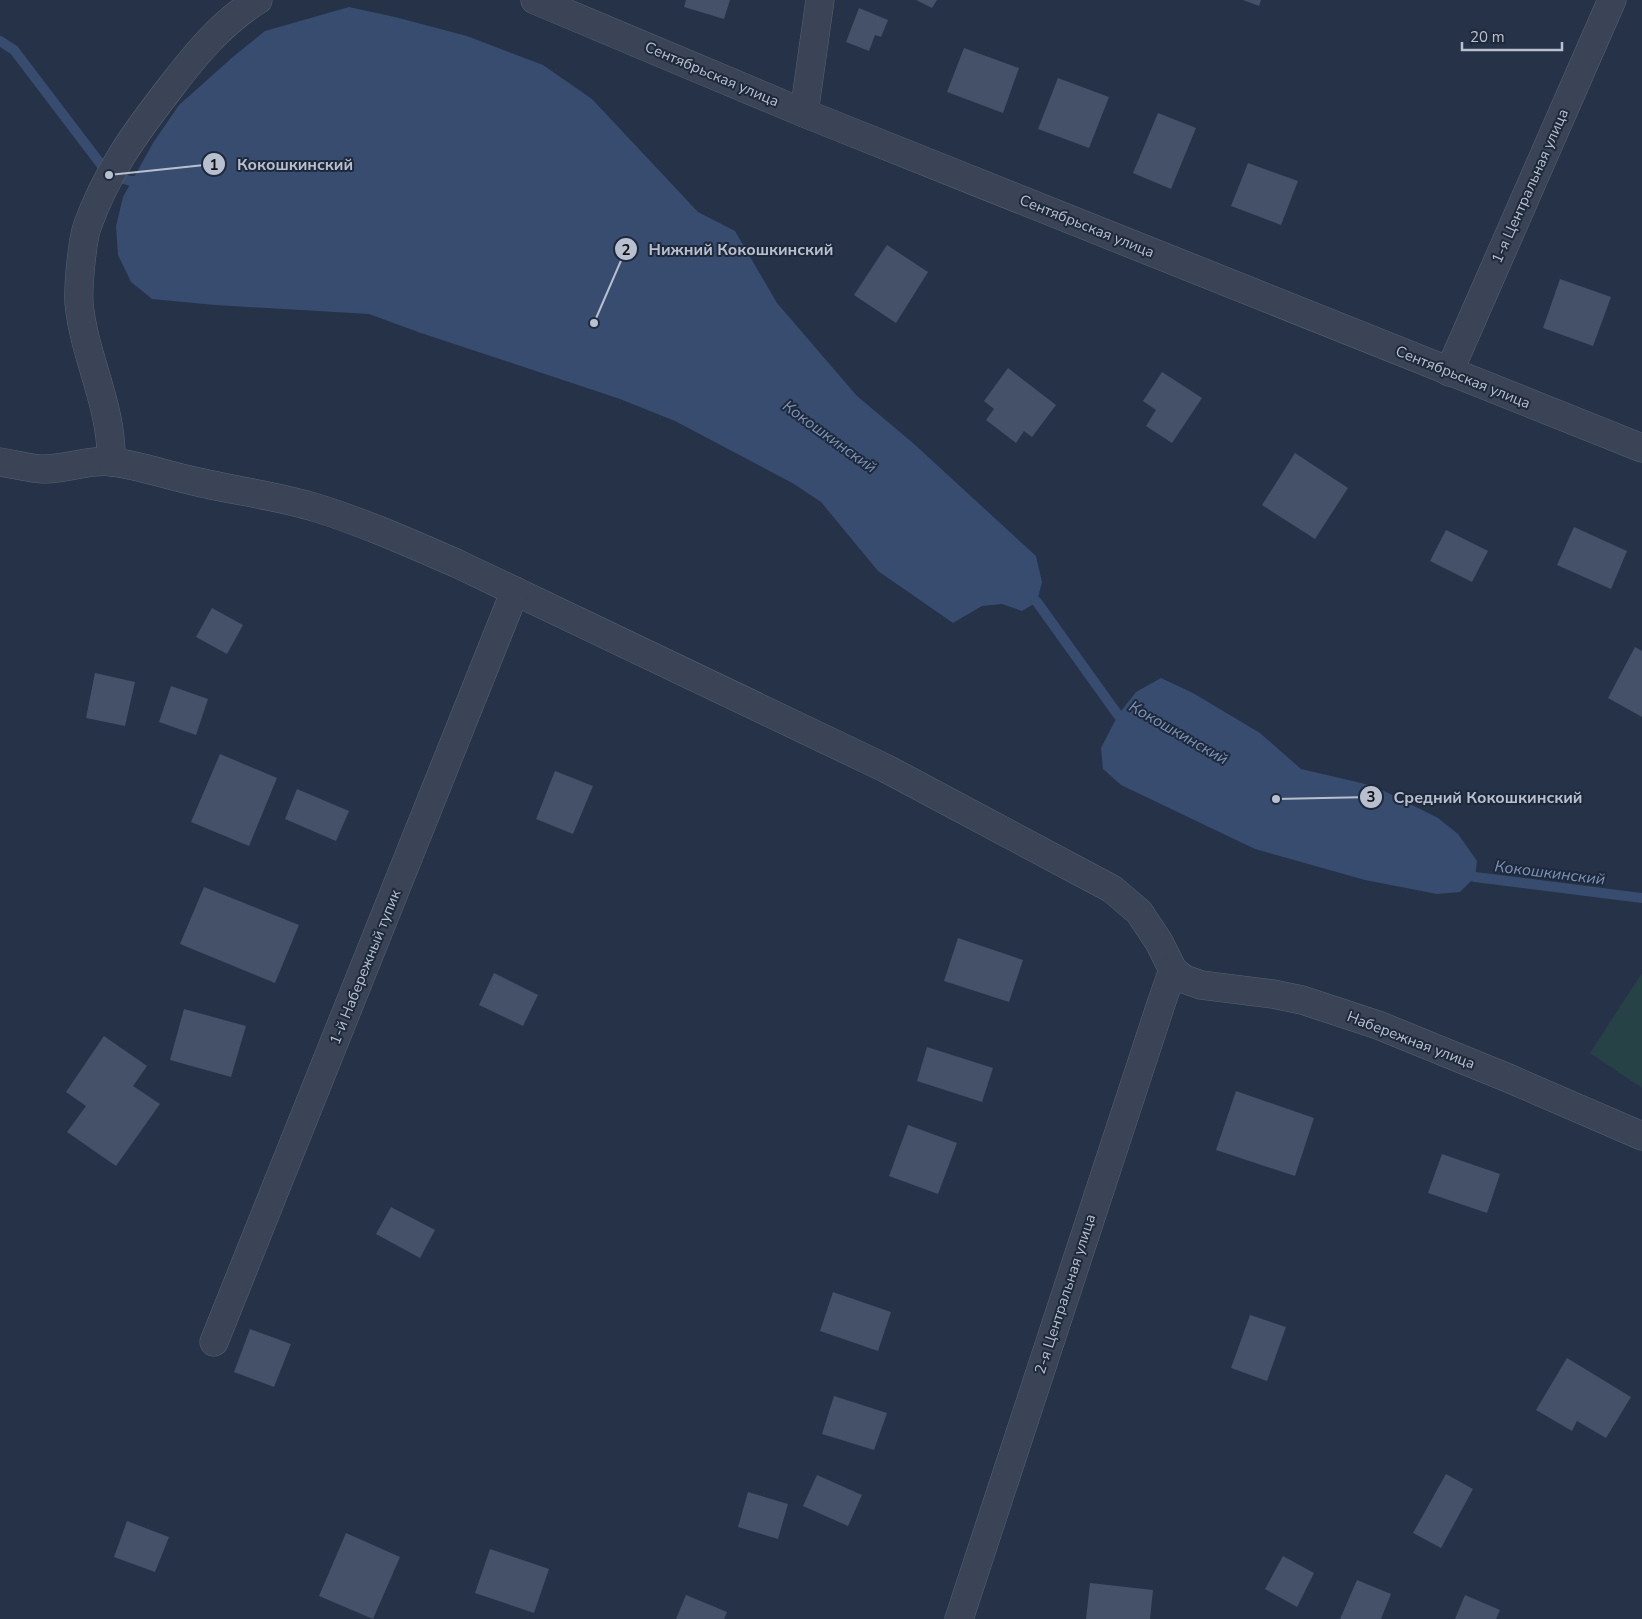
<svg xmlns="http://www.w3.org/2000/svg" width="1642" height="1619" font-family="'Nunito Sans',sans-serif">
  <rect width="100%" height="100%" fill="#253247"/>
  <path fill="#274247" d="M1642,973V1088L1590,1053Z"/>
  <g fill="#374c6f">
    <path d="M349,7L395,17L467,36L543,65L592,99L698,212L735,231L777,303L857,396L913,443L1036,556L1042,582L1037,602L1022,611L1002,604L982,606L953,623L878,571L821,502L794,484L675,421L620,399L418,332L369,314L215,305L152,299L131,282L118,255L116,226L123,197L153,143L179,105L234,56L265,31Z"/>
    <path d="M1161,678L1193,693L1260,733L1301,769L1374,786L1438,818L1458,834L1477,861L1475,877L1460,892L1437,894L1365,880L1255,849L1121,785L1103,769L1101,748L1118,715L1136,692Z"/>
  </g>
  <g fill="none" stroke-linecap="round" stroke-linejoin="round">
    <g stroke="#374c6f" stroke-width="10">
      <path d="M0,41L14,50L109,175L131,181L144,180"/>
      <path d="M1028,596L1037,602L1118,715L1129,721"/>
      <path d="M1463,873L1475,877L1642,898"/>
    </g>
  </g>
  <g fill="#445169">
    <path d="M686,0H730L724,19L684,7Z"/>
    <path d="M916,0H937L932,8Z"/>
    <path d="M1243,0H1261L1259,6Z"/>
    <path d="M859,8L888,20L881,37L875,35L869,51L846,42Z"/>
    <path d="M964,48L1019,68L1003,113L947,92Z"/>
    <path d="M1058,78L1109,97L1089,148L1038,129Z"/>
    <path d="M1158,113L1196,128L1171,189L1133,173Z"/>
    <path d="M1248,163L1298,181L1281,225L1231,206Z"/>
    <path d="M887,245L928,272L896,323L854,295Z"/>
    <path d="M1560,279L1611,297L1593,346L1543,328Z"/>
    <path d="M1008,368L1056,405L1032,437L1024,431L1016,443L986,420L994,409L984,401Z"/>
    <path d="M1162,372L1202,398L1172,443L1146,426L1156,410L1143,401Z"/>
    <path d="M1295,453L1348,488L1315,539L1262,505Z"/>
    <path d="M1574,527L1627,551L1611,589L1557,565Z"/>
    <path d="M1446,530L1488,551L1472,582L1430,561Z"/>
    <path d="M212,608L243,625L227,654L196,637Z"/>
    <path d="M1635,647L1642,651V717L1608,698Z"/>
    <path d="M95,673L135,682L125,726L86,718Z"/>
    <path d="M171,686L208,699L196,735L159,722Z"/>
    <path d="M220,754L277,778L249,846L191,822Z"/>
    <path d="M555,771L593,786L573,834L536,819Z"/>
    <path d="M297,789L349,811L336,841L285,819Z"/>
    <path d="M204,887L299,925L275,983L180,944Z"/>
    <path d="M958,938L1023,960L1009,1002L944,981Z"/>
    <path d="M494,973L538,995L523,1026L479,1005Z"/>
    <path d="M184,1009L246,1026L231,1077L170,1060Z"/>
    <path d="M104,1036L147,1066L133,1086L160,1104L116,1166L67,1132L86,1106L66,1092Z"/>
    <path d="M927,1047L993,1068L982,1102L917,1081Z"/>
    <path d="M1236,1091L1314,1118L1295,1176L1216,1150Z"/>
    <path d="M908,1125L957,1143L938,1194L889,1176Z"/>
    <path d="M1442,1154L1500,1174L1487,1213L1428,1193Z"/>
    <path d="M391,1207L435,1230L420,1258L376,1234Z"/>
    <path d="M833,1292L891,1312L878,1351L820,1331Z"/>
    <path d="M1250,1315L1286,1327L1267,1381L1231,1368Z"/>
    <path d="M250,1329L291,1344L274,1387L234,1372Z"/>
    <path d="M1567,1358L1631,1397L1606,1438L1577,1421L1572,1431L1536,1410Z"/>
    <path d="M834,1396L887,1413L874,1450L822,1434Z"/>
    <path d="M1446,1474L1473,1489L1441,1548L1413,1533Z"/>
    <path d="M817,1475L862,1495L848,1526L803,1506Z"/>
    <path d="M748,1492L788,1504L778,1539L738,1527Z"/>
    <path d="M127,1521L169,1537L155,1572L114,1557Z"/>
    <path d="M346,1533L400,1557L373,1619L319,1596Z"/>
    <path d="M490,1549L549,1569L534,1613L475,1593Z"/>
    <path d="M1283,1556L1314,1573L1297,1607L1265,1589Z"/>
    <path d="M1357,1580L1391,1594L1381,1619H1340Z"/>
    <path d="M1090,1583L1153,1590L1150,1619H1086Z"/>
    <path d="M686,1595L727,1612L724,1619H676Z"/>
    <path d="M1465,1595L1500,1610L1496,1619H1455Z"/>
  </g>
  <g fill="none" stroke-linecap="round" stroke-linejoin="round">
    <defs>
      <g id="minor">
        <path d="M535,0L804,113L1642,448"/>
        <path d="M804,113L820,0"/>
        <path d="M1449,372L1612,0"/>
        <path d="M0,462C15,464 30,469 45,469C68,469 88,459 113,462C142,466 169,476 198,482C237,491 278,496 317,508C365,523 412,544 458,564L885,768L1112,889L1139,912L1159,942L1173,970L1184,979L1201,985L1273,994L1302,1000L1378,1025L1508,1078L1642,1136"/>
        <path d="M111,462C113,407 84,357 79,303C78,287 82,242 87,227C106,173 135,133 170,88C195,55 222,22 258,0"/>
        <path d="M214,1342L515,591"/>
        <path d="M959,1619L1162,1001L1173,970"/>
      </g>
    </defs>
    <use href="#minor" stroke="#586273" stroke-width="29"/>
    <use href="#minor" stroke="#3a4456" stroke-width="28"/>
  </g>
  <g text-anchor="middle" stroke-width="4" stroke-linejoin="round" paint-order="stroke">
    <g font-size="15" fill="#b8c0cf" stroke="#1e293b">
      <text transform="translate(712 74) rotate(23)" y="5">Сентябрьская улица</text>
      <text transform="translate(1530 186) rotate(-66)" y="5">1-я Центральная улица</text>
      <text transform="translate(1087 226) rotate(22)" y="5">Сентябрьская улица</text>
      <text transform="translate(1463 377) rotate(22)" y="5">Сентябрьская улица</text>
      <text transform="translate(365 967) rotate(-68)" y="5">1-й Набережный тупик</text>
      <text transform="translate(1411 1040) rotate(21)" y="5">Набережная улица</text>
      <text transform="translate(1065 1294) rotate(-72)" y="5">2-я Центральная улица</text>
    </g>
    <g font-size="16" font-style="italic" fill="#7c93b9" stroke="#1e293b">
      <text transform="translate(830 436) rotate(36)" y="6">Кокошкинский</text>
      <text transform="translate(1179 732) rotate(30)" y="6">Кокошкинский</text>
      <text transform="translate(1550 872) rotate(7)" y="6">Кокошкинский</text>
    </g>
  </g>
  <path fill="none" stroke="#b8c0cf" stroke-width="2" d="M109 175L214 164M594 323L626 249M1276 799L1371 797"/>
  <g fill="#b8c0cf" stroke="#1e293b" stroke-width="2">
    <circle cx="109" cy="175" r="5"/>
    <circle cx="594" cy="323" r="5"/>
    <circle cx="1276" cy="799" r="5"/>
    <circle cx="214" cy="164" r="12"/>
    <circle cx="626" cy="249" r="12"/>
    <circle cx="1371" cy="797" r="12"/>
  </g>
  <g font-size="15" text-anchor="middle" font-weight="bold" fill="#111">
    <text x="214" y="170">1</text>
    <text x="626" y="255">2</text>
    <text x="1371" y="802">3</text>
  </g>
  <g font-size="16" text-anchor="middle" font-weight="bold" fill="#b8c0cf" stroke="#1e293b" stroke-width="4" stroke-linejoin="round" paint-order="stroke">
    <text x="295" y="170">Кокошкинский</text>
    <text x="741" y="255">Нижний Кокошкинский</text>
    <text x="1488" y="803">Средний Кокошкинский</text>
  </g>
  <path d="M1462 42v8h100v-8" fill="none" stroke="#b8c0cf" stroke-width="2.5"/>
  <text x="1470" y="42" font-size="15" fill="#b8c0cf" stroke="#1e293b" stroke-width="4" paint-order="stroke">20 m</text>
</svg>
